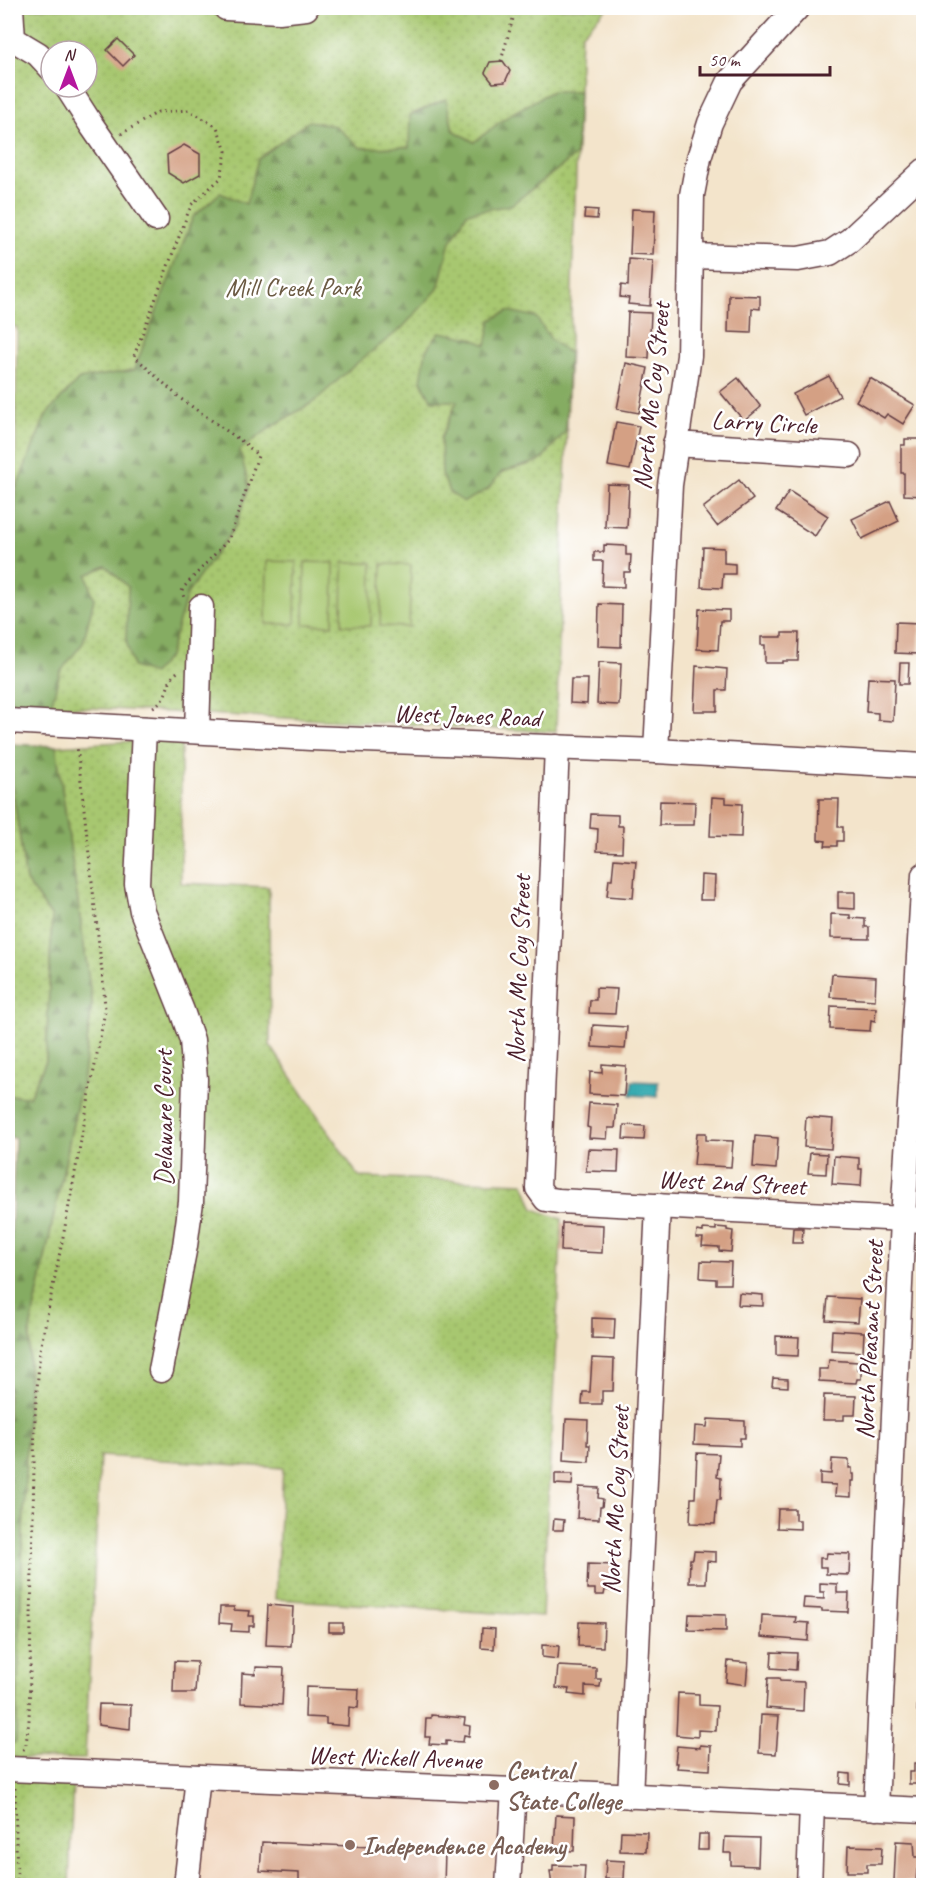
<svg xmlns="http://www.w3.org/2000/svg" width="931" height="1893" font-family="Caveat,sans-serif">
  <defs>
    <pattern id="green-dots" width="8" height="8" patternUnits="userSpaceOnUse" patternTransform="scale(1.5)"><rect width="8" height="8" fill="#a7c76f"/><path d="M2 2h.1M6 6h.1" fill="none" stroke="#91aa60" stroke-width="1.8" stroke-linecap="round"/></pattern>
    <pattern id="forest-firs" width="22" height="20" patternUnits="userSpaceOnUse" patternTransform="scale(1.5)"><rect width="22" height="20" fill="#85ac62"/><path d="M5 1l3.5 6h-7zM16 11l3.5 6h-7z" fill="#6f8b51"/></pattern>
  </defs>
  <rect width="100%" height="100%" fill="#fff"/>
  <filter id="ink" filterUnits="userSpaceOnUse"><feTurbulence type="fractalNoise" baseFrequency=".0167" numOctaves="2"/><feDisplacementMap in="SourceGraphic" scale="12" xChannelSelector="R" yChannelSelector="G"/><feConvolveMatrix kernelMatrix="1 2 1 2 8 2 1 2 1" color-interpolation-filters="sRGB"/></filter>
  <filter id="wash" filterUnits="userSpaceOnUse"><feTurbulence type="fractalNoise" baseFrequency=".008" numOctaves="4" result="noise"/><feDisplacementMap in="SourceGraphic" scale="24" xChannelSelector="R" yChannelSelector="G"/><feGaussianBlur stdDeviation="1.35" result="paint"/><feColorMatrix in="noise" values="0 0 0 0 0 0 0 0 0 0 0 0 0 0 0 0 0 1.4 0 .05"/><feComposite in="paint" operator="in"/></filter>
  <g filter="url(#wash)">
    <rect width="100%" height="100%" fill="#f3e4cb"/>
    <path fill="#f1d5bd" d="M206,1786L495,1798L502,1804L498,1885L195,1886Z"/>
    <g fill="url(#green-dots)" stroke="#78734d" stroke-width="1.5" fill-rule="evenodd">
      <path d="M8,8H607L581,35L556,732L13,704L17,327L8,326ZM51,51H87V87H51Z"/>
      <path d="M181,738V883L269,887L270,1045L359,1177L524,1183L534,1209L562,1219L542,1616L275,1599L283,1468L100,1456L85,1759L8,1758V1746L16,1741L30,1330L83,1075L92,1003L56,746Z"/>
      <path d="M8,755L26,881L52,917L46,1061L29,1097L8,1096Z"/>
      <path d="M8,1776L73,1780L69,1885H8Z"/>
    </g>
    <g fill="url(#forest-firs)" stroke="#686646" stroke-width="1.5">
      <path d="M552,91H579L576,155L511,205L467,213L449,245L438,289L402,328L357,363L315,401L273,426L240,450L249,487L237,524L187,594L169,656L153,674L133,667L126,640L128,587L106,566L87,575L94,599L83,643L60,672L51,706L13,704L8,701V547L15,541V491L46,415L79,379L134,370L193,217L220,193L246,204L258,159L309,121L335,126L361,148L409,147L410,115L446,99L453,130L474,142L511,114Z"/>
      <path d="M508,311L536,317L552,341L569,353L566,431L540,461L502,472L487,490L464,502L449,492L442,473L441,438L457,401H432L421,381L426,350L440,332L471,338L486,345L491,320Z"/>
      <path d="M8,744L56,746L92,1003L83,1075L30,1330L16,1741L8,1746V1320L15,1138L8,1137V1096L29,1097L46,1061L52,917L26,881L8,755Z"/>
    </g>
    <g fill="#a7c76f" stroke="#78734d" stroke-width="1.5">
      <path d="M267,561L296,562L295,624H266Z"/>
      <path d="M305,562L334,563L333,625L304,624Z"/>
      <path d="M343,563H372L371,626L342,625Z"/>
      <path d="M382,564L411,565L409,627L380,626Z"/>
    </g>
    <path fill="#39abb1" stroke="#42656e" stroke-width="1.5" d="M632,1081L658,1082V1097L631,1095Z"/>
    <g id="blocks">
      <g fill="#d4a084">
        <path d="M118,39L134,55L123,66L107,50Z"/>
        <path d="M503,61L510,71L505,82L493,83L485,73L490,62Z"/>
        <path d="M184,145L200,154V174L184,183L168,173L167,155Z"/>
        <path d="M585,209L598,210L597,219L584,218Z"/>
        <path d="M632,209L655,210L653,255L630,254Z"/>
        <path d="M629,259L653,261L650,306L628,304L629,298L620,297L621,285L628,286Z"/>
        <path d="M729,295L760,296V309L752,308L751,333L728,332Z"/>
        <path d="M628,312L651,313L649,358L626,357Z"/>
        <path d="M626,363L648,368L639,413L617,409Z"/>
        <path d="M829,376L840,396L804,415L793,394Z"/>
        <path d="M738,378L761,407L744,421L720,392Z"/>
        <path d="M870,378L915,405L903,424L887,414L884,418L856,401Z"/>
        <path d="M616,422L639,426L630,470L608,466Z"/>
        <path d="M905,439H924V496L904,495V473H901V445H905Z"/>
        <path d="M739,480L753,499L717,526L703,508Z"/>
        <path d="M607,484L629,485L627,528L605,527Z"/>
        <path d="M789,491L828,516L815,536L776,511Z"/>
        <path d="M890,501L899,521L862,539L852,519Z"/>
        <path d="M604,545L626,546V555H631L630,572H624V587L602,586L603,561H594V552H604Z"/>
        <path d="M703,547L724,548V563L735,564V574H723L722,588L701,587Z"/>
        <path d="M599,604L622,605L621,647L598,646Z"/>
        <path d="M699,609L729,610V621H720L718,650L697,649Z"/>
        <path d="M896,622L920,623L919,654L895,653Z"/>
        <path d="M782,633H799L798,661H783V663H765V645H761V637H782Z"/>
        <path d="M599,662L621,663L619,705L597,704Z"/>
        <path d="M900,663H909L908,684H899Z"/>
        <path d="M696,666L727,669L726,690H717V711H694Z"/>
        <path d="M868,678L895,679L893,721L878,720V713L866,712Z"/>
        <path d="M571,679H588L587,704L570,703Z"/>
        <path d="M712,797L726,798V803L742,804L741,837L710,836Z"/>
        <path d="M819,799H839L838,827H843V841H837V846H825L826,841L818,840Z"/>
        <path d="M660,801L695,802L694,825H659Z"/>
        <path d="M591,814L618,815V826H623L622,852L597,851L598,829L590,828Z"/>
        <path d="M614,859L636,861L633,898L607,896L609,879H612Z"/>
        <path d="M701,875L715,876L714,900H700Z"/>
        <path d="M838,892H855V909L838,908Z"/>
        <path d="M831,914L850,915V918L865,919V927H869V939L831,938Z"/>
        <path d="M832,974L876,977L875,1000L830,997Z"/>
        <path d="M596,988L617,989L615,1014L589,1013L590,1000H596Z"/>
        <path d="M831,1006L876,1008L875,1021L871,1020L870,1031L830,1029Z"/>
        <path d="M593,1025L627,1027L625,1049L592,1047Z"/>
        <path d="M602,1064L626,1066L624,1096L589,1094L590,1072L602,1073Z"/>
        <path d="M589,1103L617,1105L615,1128H608L607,1139L589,1138L590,1128L587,1127Z"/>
        <path d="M806,1117L833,1119L831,1149L804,1147Z"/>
        <path d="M624,1125L645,1126L644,1140L623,1139Z"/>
        <path d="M697,1133H706V1140L733,1141L731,1167L694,1165Z"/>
        <path d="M755,1136L778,1138L776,1169L753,1167Z"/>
        <path d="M588,1149L619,1150L618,1172L586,1171Z"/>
        <path d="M810,1153L827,1154L826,1174L808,1173Z"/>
        <path d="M834,1156L859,1158V1169H862L861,1186L832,1184Z"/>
        <path d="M562,1223L603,1225L602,1253L561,1251Z"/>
        <path d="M716,1227L727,1228V1230L733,1231L731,1252L719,1251V1247L702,1246L703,1238H696L697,1231L703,1232V1229L716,1230Z"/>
        <path d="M793,1228H803L802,1243H792Z"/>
        <path d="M701,1261L731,1262L730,1284H716V1279L700,1278Z"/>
        <path d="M739,1293L763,1295V1306L738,1305Z"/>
        <path d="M828,1297L860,1299L858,1322L826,1320Z"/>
        <path d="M592,1318L615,1319L614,1339L592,1338Z"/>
        <path d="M832,1330L864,1332L863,1352L831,1350Z"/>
        <path d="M776,1336L799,1337L798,1356L776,1355Z"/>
        <path d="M592,1358L614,1359L613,1391H602V1404H582L583,1392H590Z"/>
        <path d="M829,1360L858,1362L857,1369H861V1379H857L856,1383L819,1381V1369H828Z"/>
        <path d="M773,1378L788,1379V1387L772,1386Z"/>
        <path d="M824,1395L856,1396L855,1415H844V1420H823Z"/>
        <path d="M566,1419L588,1420L587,1445H590L589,1462L564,1460Z"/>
        <path d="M708,1419L745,1421V1438H740V1446L694,1444L695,1426L707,1427Z"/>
        <path d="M697,1453L719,1454L717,1477L721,1478L720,1500H717L715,1524L690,1523L691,1498H695Z"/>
        <path d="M832,1459L849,1460V1468H852V1474H854V1481H851V1497L835,1496L836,1485L820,1484V1473L831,1474Z"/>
        <path d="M555,1474H573L572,1485L555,1484Z"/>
        <path d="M579,1487L599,1488L598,1498L603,1499L602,1507H600L599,1519L577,1518Z"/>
        <path d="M778,1509H795V1520H800V1529L777,1528Z"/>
        <path d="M554,1519L564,1520L563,1530H553Z"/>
        <path d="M694,1551L716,1552V1562L707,1561L706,1583H689L690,1559H693Z"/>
        <path d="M827,1553L850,1554L849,1575L826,1574V1567H820V1558H826Z"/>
        <path d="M588,1564L615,1565L614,1591L605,1590L604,1595H595V1589H587Z"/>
        <path d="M820,1583L837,1584V1593H849L848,1612L822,1611V1609L803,1608L804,1598L824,1599V1592H820Z"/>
        <path d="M268,1605L293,1607L291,1646L266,1645Z"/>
        <path d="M220,1607H234V1610L250,1611L249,1616H254V1626H249V1632L231,1631L232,1624L219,1623Z"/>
        <path d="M689,1614L726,1615V1631L688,1630Z"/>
        <path d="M762,1615L796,1617L795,1622L809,1623L808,1641L761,1637Z"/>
        <path d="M579,1622L604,1623L603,1647L578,1646Z"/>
        <rect x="329" y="1623" width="14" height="9"/>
        <path d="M482,1628L495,1629L494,1649L481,1648Z"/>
        <path d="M542,1645L559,1646L558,1659L542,1657Z"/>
        <path d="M772,1652L797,1653L796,1670L771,1668Z"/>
        <path d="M174,1661L197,1662L195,1693H173Z"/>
        <path d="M728,1661L748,1663L746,1685L726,1682Z"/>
        <path d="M558,1666L596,1668V1679H601L600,1687L585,1686V1696L568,1694L569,1689L556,1688Z"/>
        <path d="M256,1667L284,1668L282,1705L241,1703L242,1673L255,1674Z"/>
        <path d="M768,1678H779L780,1681L804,1682L803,1711L766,1708Z"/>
        <path d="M306,1687L359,1689L358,1708L349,1707L348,1726L326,1724V1718L305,1717Z"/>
        <path d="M918,1688H924V1711H917Z"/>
        <path d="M678,1693L699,1694V1705L717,1706L716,1731L698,1730V1737L676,1735Z"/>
        <path d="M99,1704L131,1705L130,1729L98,1725Z"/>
        <path d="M431,1715L465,1718L464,1725L470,1726L469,1736L464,1735L463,1742L446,1741V1745L429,1744L430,1737H425L426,1718H431Z"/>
        <path d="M761,1715L779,1716L776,1754L759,1753Z"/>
        <path d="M700,1745L711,1746L710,1770L677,1768L678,1763H675L677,1746L700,1748Z"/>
        <path d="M914,1763H924V1784H909V1772H914Z"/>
        <path d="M841,1773L850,1774V1785L840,1784Z"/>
        <path d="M556,1815L575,1816L574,1851L554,1850Z"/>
        <path d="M621,1831L647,1832L646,1852L620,1851Z"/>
        <path d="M699,1834H708V1850H698Z"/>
        <path d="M725,1837L759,1838L758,1866L731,1865V1853H724Z"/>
        <path d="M896,1841L914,1842L915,1857H924V1871L917,1870L916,1882L894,1881Z"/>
        <path d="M262,1842L394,1848V1843L406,1844V1849L445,1851L444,1886H299V1873L260,1871Z"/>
        <path d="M848,1846L882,1847L881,1864H867V1872H847Z"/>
        <path d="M606,1860L625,1861L624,1879H605Z"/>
        <path d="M553,1865L585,1866L584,1883L552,1886L550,1871H553Z"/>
      </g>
    </g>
  </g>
  <g filter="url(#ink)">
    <use href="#blocks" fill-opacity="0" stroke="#633d43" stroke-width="1.5"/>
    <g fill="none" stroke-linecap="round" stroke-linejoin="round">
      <defs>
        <g id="minor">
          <path d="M11,8L13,39L38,54L51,68"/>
          <path d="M226,8L279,11L306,8"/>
          <path d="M67,87L92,126L156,219"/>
          <path d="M691,256L798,259L830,253L850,240L924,171"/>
          <path d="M675,444L849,455"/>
          <path d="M8,721L311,738L656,751L924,766"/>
          <path d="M144,729L137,884L142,911L182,1011L192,1040L195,1079L191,1202L185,1246L161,1370"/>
          <path d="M197,731L201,607"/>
          <path d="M557,747L538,1188L546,1199L558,1201L924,1220"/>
          <path d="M656,751L670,485L689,356L692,195L699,158L710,123L730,81L797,8"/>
          <path d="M8,1769L514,1790L924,1810"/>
          <path d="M630,1796L658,1206"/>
          <path d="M876,1808L903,1219L924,875"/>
          <path d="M186,1886L198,1777"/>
          <path d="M508,1886L514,1790"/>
          <path d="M809,1886L812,1805"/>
        </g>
      </defs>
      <use href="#minor" stroke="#633d43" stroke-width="27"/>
      <g stroke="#633d43" stroke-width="3" stroke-dasharray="1.5 4.5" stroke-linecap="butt">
        <path d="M501,61L516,8"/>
        <path d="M121,134L158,112L189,110L217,127L226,151L221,178L191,205L134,356L181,399L247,445L258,456L229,539L185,586L182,591L184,598"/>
        <path d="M153,707C172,696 164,680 179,671"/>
        <path d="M23,1750L26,1744L29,1720L35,1415L40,1350L64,1232L105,1011L104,990L77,746"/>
        <path d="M15,1788L17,1886"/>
      </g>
      <use href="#minor" stroke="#fff" stroke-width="24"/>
    </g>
  </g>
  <g fill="#8d6e63" stroke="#fff" stroke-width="2">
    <circle cx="494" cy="1785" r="6"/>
    <circle cx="350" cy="1845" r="6"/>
  </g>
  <g text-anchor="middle" stroke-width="5" stroke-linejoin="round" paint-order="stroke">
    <g font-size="26" fill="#6b5a43" stroke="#fff">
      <text x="293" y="296">Mill Creek Park</text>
    </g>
    <g font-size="26" fill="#4a1f2b" stroke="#fff">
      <text transform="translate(651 396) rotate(-84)" y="9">North Mc Coy Street</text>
      <text transform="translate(764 422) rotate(3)" y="9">Larry Circle</text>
      <text transform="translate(467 715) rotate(2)" y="9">West Jones Road</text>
      <text transform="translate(518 969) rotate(-88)" y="9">North Mc Coy Street</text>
      <text transform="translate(163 1118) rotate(-90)" y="9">Delaware Court</text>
      <text transform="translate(732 1182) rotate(3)" y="9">West 2nd Street</text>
      <text transform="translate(869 1340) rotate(-87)" y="9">North Pleasant Street</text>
      <text transform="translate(615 1500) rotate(-87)" y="9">North Mc Coy Street</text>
      <text transform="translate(395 1757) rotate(2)" y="9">West Nickell Avenue</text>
    </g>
    <g font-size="26" font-weight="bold" fill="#785e54" stroke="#fff" text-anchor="start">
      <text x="506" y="1779">Central<tspan x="506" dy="30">State College</tspan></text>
      <text x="362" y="1854">Independence Academy</text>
    </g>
  </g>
  <rect width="931" height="1893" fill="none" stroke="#fff" stroke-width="30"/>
  <g transform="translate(69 69)"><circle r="28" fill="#ffffff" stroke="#b7a5aa" stroke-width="1.5"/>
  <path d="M0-4.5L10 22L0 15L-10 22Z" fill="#b5179e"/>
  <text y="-9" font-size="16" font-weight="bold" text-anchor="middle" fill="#4a1f2b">N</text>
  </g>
  <path d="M700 66v9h130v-9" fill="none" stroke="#4a1f2b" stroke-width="3"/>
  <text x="709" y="66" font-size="18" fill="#4a1f2b" stroke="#ffffff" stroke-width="4.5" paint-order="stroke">50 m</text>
</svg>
